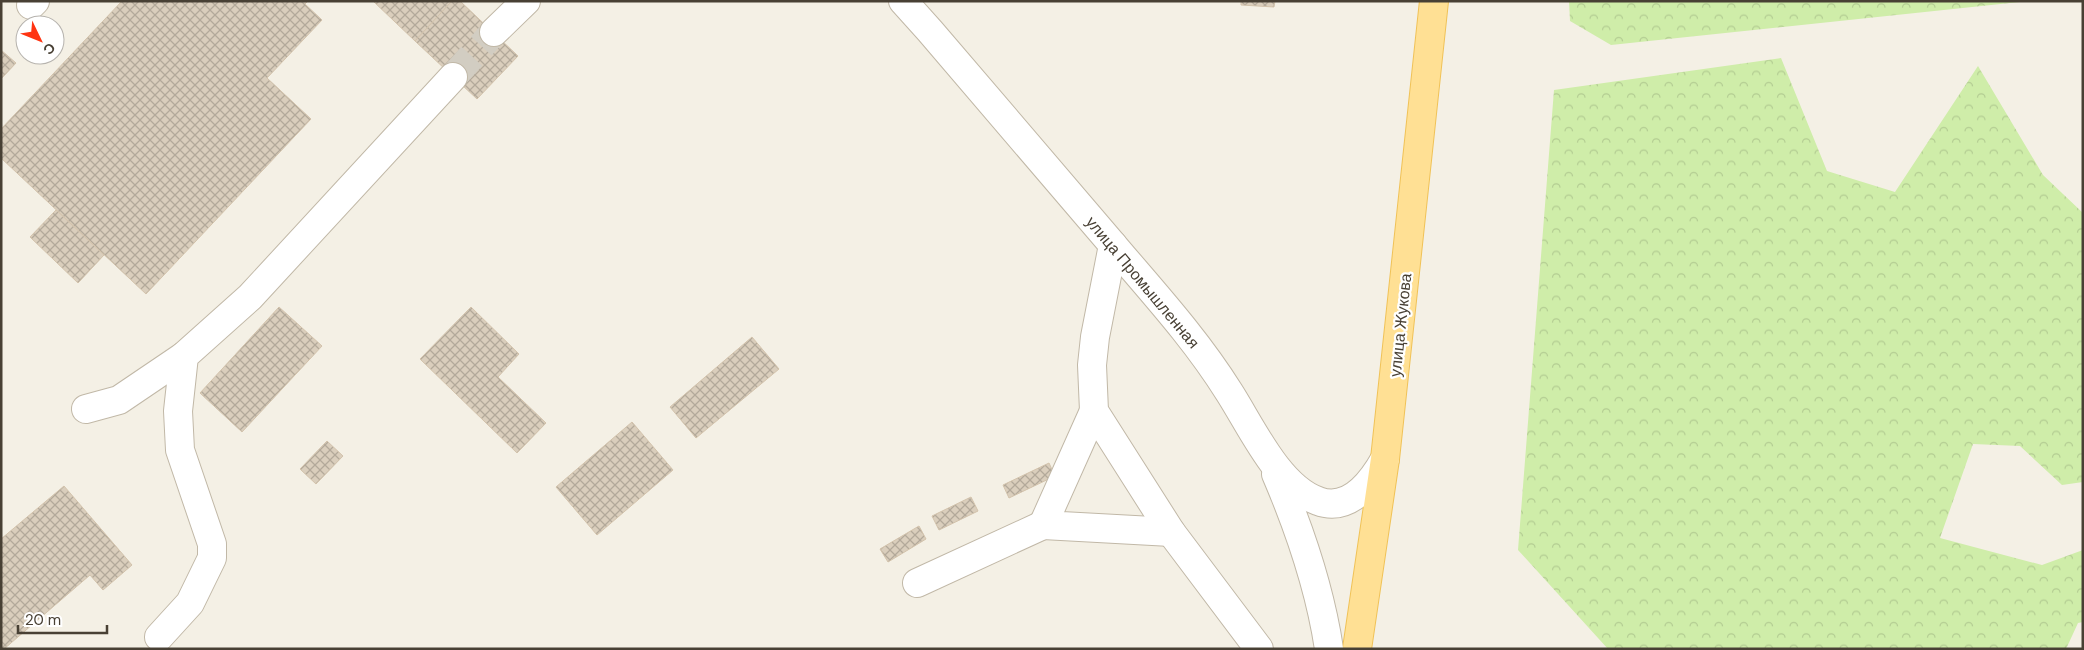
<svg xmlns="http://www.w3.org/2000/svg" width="2084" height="650" font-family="'DM Sans',sans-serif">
  <defs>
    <pattern id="forest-crowns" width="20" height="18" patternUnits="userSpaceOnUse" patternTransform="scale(1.25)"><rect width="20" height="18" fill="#cfeda9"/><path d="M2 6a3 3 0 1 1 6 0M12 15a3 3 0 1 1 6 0" fill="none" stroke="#b3cc92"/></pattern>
    <pattern id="building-cross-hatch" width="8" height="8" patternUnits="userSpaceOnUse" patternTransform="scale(1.25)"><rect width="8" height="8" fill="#dacebc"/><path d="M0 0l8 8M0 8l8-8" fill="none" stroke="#b3a99a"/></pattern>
  </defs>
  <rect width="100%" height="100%" fill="#f4f0e5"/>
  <g fill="url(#forest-crowns)">
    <path d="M1569,1H2029L1611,45L1570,21Z"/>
    <path d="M1781,58L1827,171L1895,192L1978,66L2043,175L2083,213V482L2062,485L2020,446L1973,444L1940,538L2042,565L2083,550V622L2078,623L2066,649H1608L1518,550L1554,90Z"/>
  </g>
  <g fill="url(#building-cross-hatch)" stroke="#d3c3ac">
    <path d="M122,1H308L305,4L322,20L267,78L311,119L146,294L1,158V129Z"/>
    <path d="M373,1H452L415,41Z"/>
    <path d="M452,1H460L518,56L477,99L415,41Z"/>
    <path d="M1241,1H1275L1274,7L1241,5Z"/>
    <path d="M1,50L16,63L1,79Z"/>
    <path d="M56,210L104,255L78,283L30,237Z"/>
    <path d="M279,307L322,346L242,432L200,393Z"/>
    <path d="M471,307L519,354L498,377L546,423L517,453L420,359Z"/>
    <path d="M752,337L779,369L696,438L670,407Z"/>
    <path d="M632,422L673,470L597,535L556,487Z"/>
    <path d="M327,441L343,456L316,484L300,469Z"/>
    <path d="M1049,463L1055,476L1009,498L1003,485Z"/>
    <path d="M64,486L132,565L103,590L90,575L4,649H1V539Z"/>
    <path d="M971,497L978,511L939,530L932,516Z"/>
    <path d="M919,526L926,539L888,562L880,549Z"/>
  </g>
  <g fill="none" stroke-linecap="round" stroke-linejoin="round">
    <path stroke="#d2cdc2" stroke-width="28" stroke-dasharray="28 14" stroke-linecap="butt" d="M453,77L494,32"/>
    <defs>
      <g id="minor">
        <path d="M903,1L930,31C989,100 1048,169 1107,238C1149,288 1194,336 1229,392C1251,426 1278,487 1318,501C1349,513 1372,482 1385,459"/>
        <path d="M31,5L35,1"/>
        <path d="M494,32L526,1"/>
        <path d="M1113,245L1095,337L1092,365L1094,411L1171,532L1259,649"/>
        <path d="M86,409L119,400L184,356"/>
        <path d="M1094,411L1043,525L1171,532"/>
        <path d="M1276,474C1300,530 1320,589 1329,649"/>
        <path d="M917,583L1043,525"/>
        <path d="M159,637L190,603L212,558V544L180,450L178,411L184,356L250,297L453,77"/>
      </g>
      <path id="major" d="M1357,649L1385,459L1434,1"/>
    </defs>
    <use href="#minor" stroke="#c1b8a7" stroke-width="30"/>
    <use href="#major" stroke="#f0c257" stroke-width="30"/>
    <use href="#minor" stroke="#fff" stroke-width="28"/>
    <use href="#major" stroke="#ffe094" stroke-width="28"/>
  </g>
  <g text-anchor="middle" stroke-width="4.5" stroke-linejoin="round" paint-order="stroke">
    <g font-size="16" fill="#484034" stroke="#fff">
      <text transform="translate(1143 282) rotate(50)" y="6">улица Промышленная</text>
      <text transform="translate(1400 325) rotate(-84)" y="6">улица Жукова</text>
    </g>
  </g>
  <rect width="2084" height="650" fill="none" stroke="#484034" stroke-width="5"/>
  <g transform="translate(40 40) rotate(133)"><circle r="24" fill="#ffffff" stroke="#b6b3ae"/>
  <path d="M0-4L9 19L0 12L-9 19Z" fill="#ff3412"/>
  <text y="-8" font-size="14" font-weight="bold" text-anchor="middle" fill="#484034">С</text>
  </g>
  <path d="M18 625v8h89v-8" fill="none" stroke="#484034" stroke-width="2.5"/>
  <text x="25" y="625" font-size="15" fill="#484034" stroke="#ffffff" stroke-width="4" paint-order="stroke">20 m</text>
</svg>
